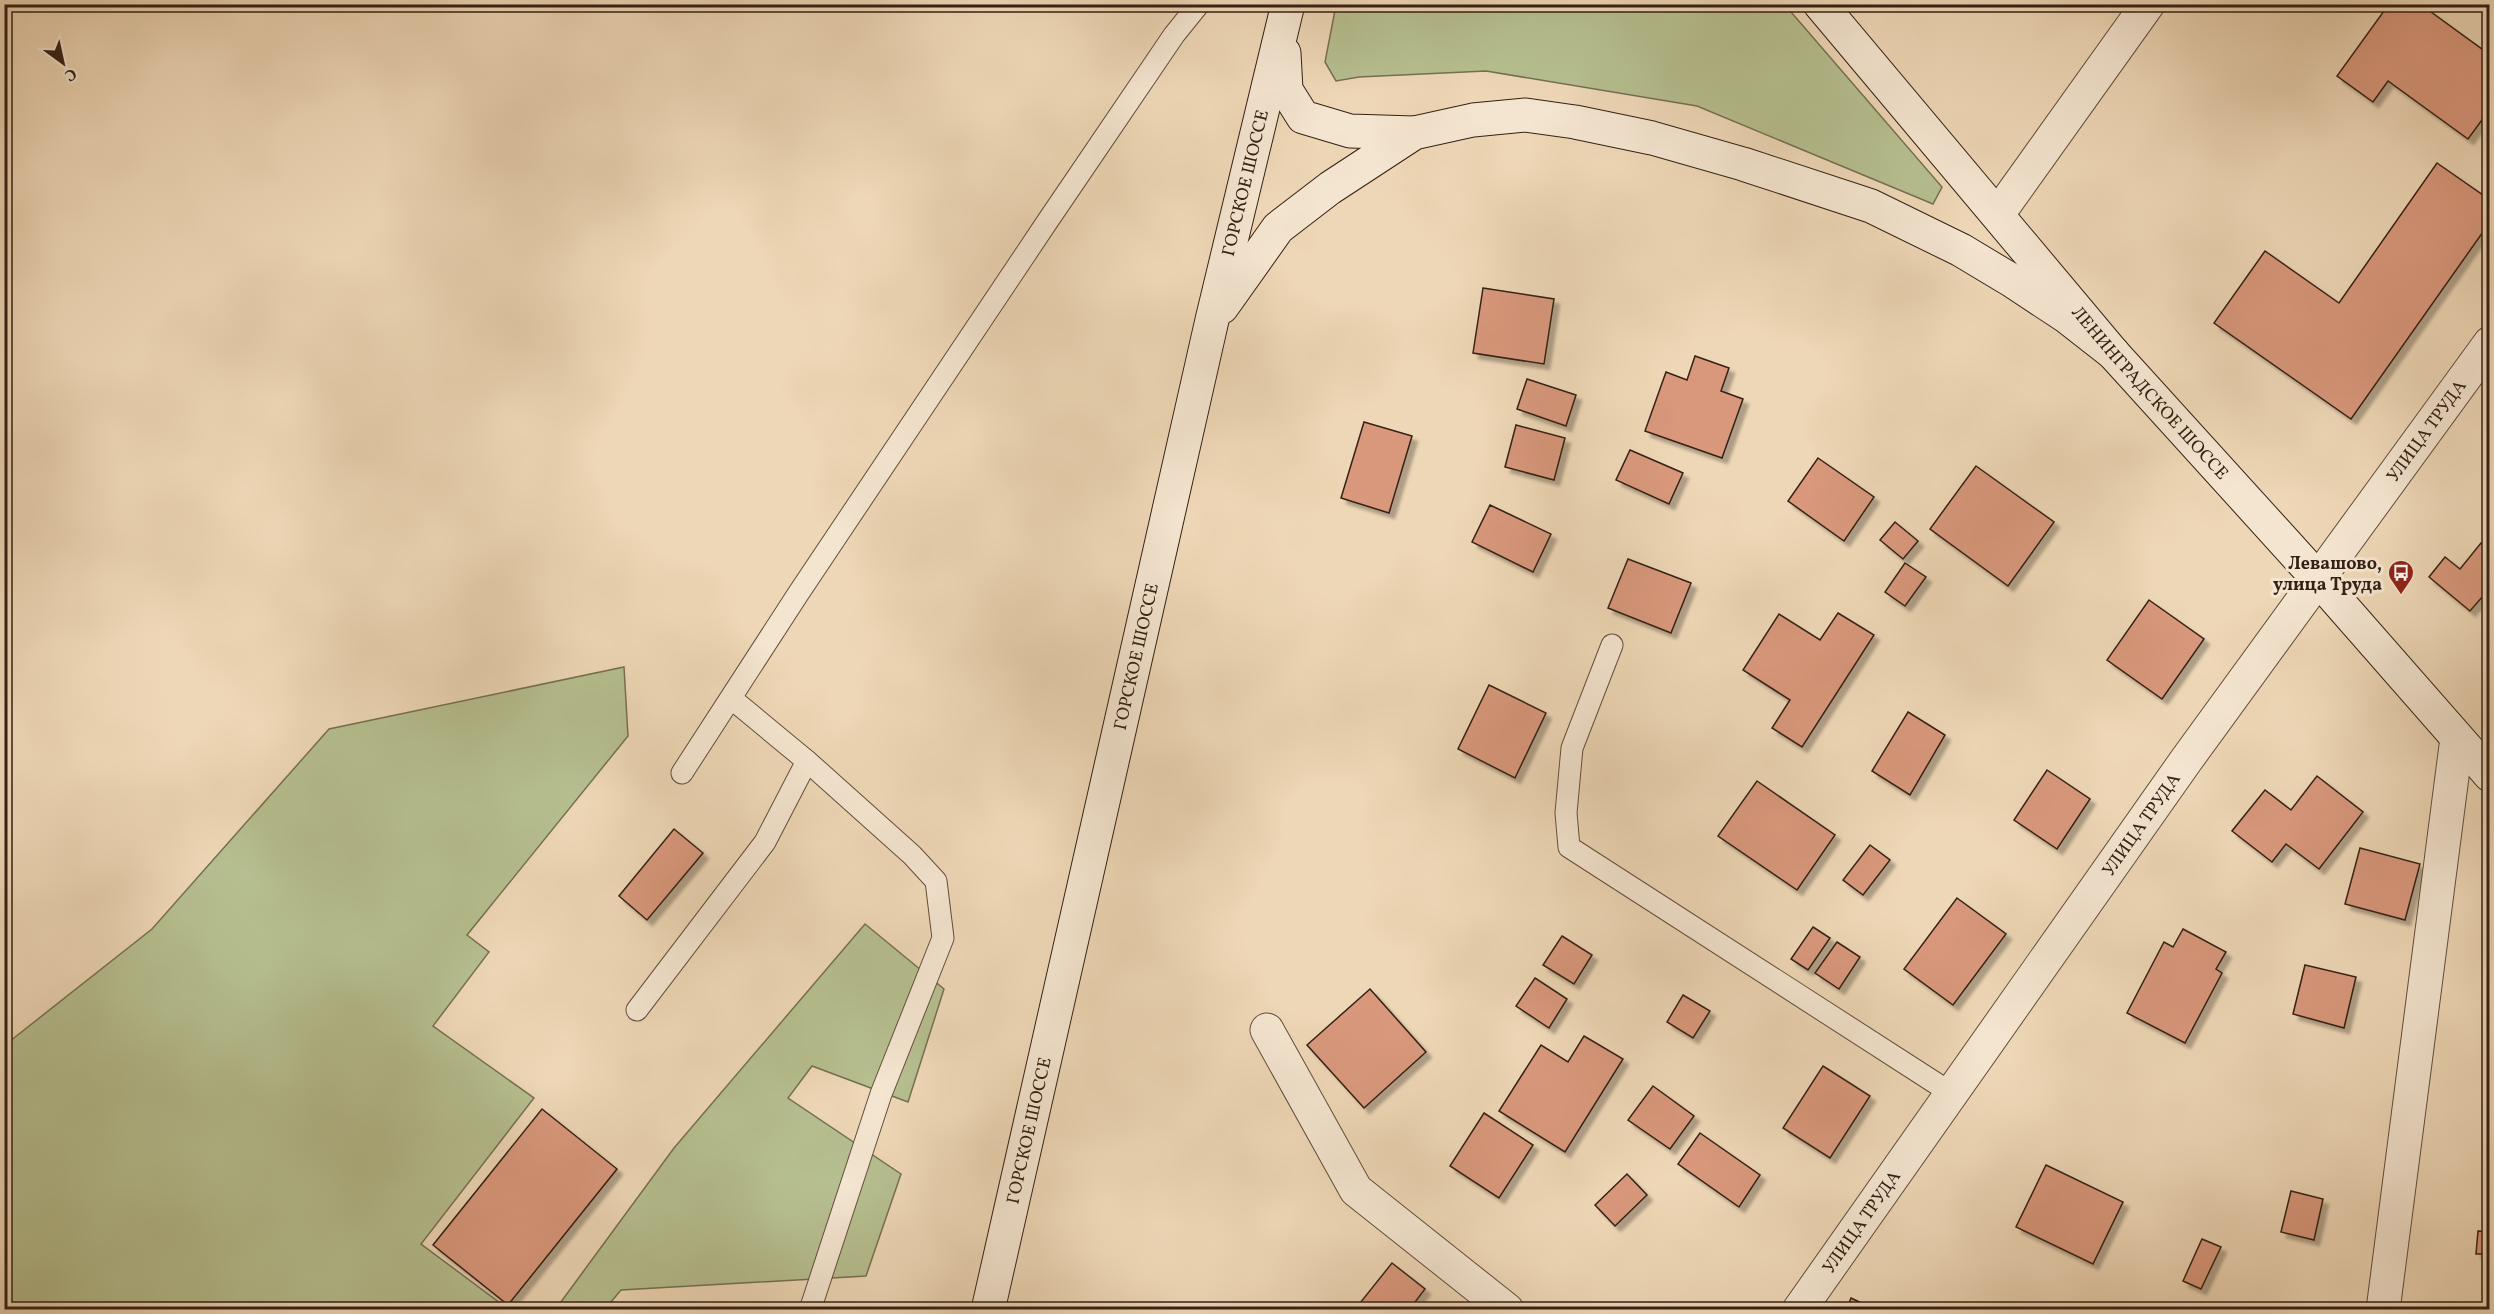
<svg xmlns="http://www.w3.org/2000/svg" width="2494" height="1314" font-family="Vollkorn,serif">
  <defs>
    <filter id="shadow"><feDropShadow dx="5.5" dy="5.5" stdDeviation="1.5" flood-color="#0004"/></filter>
  </defs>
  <rect width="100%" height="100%" fill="#eed7b6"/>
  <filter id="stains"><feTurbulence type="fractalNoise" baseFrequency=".00333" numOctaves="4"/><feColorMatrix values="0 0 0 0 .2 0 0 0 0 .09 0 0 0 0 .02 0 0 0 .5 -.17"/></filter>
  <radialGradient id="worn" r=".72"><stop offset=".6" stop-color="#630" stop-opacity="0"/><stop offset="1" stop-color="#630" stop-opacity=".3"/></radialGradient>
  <g fill="#b6bf90" stroke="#757052" stroke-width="1.5">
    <path d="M1336,5H1785L1942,187L1933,204L1697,106L1486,71L1359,77L1336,81L1325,62Z"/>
    <path d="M624,667L628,736L467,935L489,952L433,1026L534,1098L421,1244L508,1309H5V1045L152,929L329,729Z"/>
    <path d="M865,924L944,989L908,1102L812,1066L788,1098L901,1174L866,1276L621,1290L605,1309L555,1310L674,1148Z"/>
  </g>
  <g fill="#d9987c" stroke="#342014" stroke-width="1.5" filter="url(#shadow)">
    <path d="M2389,4H2420L2490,55V109L2468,139L2388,81L2373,102L2337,76Z"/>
    <path d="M2437,163L2490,200V222L2351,419L2214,323L2265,251L2339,303Z"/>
    <path d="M1483,288L1554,299L1544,364L1473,353Z"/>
    <path d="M1695,356L1729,368L1721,391L1743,399L1722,458L1645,431L1666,372L1687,380Z"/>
    <path d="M1527,379L1576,395L1566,426L1517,409Z"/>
    <path d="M1364,422L1412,436L1389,513L1341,498Z"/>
    <path d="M1516,425L1565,438L1554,480L1505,467Z"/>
    <path d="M1630,450L1683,473L1669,504L1616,480Z"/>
    <path d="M1818,458L1874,497L1844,541L1788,501Z"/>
    <path d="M1976,466L2054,522L2008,586L1930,529Z"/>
    <path d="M1490,505L1551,534L1533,572L1472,542Z"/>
    <path d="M1895,522L1918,541L1903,559L1880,540Z"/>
    <path d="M2481,543L2490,549V588L2470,611L2429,577L2445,557L2460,569Z"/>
    <path d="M1628,559L1691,583L1671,633L1608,608Z"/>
    <path d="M1905,563L1926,577L1905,606L1885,592Z"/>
    <path d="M2149,600L2204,639L2162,699L2107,660Z"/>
    <path d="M1838,613L1874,635L1802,747L1772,728L1790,700L1743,670L1779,614L1820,640Z"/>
    <path d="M1489,685L1546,713L1515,778L1458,749Z"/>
    <path d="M1908,712L1945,735L1910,795L1872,771Z"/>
    <path d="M2047,770L2090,799L2057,849L2014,820Z"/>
    <path d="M2317,776L2363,812L2319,869L2286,844L2272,862L2232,831L2265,790L2291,810Z"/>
    <path d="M1757,781L1835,835L1797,890L1718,836Z"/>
    <path d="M674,829L703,853L647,920L619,896Z"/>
    <path d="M1870,845L1890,860L1863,895L1843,880Z"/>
    <path d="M2360,848L2420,864L2405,920L2345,904Z"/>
    <path d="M1957,898L2006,934L1953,1005L1904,969Z"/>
    <path d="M1813,927L1830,938L1808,970L1791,959Z"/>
    <path d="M2183,929L2226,952L2216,969L2222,973L2185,1043L2127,1013L2164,942L2173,947Z"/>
    <path d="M1562,936L1592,955L1574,984L1543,965Z"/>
    <path d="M1837,942L1860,957L1839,989L1815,973Z"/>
    <path d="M2305,965L2356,977L2344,1028L2293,1014Z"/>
    <path d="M1535,978L1567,999L1549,1028L1516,1006Z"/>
    <path d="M1370,989L1426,1052L1364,1108L1307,1045Z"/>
    <path d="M1683,995L1710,1011L1693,1038L1667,1022Z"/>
    <path d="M1584,1036L1623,1059L1565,1152L1499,1111L1541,1045L1568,1062Z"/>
    <path d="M1823,1066L1870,1096L1830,1158L1783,1128Z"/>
    <path d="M1653,1086L1694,1116L1670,1149L1628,1120Z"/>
    <path d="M542,1109L617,1169L508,1305L433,1245Z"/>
    <path d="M1484,1113L1533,1145L1499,1198L1450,1166Z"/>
    <path d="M1700,1133L1760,1175L1739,1207L1678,1164Z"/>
    <path d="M2046,1165L2123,1202L2093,1264L2016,1227Z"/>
    <path d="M1627,1174L1647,1195L1615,1226L1595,1205Z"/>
    <path d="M2291,1191L2323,1199L2314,1240L2281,1232Z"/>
    <path d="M2478,1231L2490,1232V1254H2476Z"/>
    <path d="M2202,1239L2221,1247L2201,1289L2183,1281Z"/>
    <path d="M1392,1263L1425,1289L1409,1310H1369L1360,1303Z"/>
    <path d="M1851,1298L1876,1310H1846Z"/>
  </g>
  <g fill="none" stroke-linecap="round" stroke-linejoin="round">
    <defs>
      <g id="lane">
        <path d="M1612,645L1572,748L1566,813L1569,847L1951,1093"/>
        <path d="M807,761L912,855L936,881L943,938L881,1094L810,1310"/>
        <path d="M682,773L798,594L1047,222L1174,35L1199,4"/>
        <path d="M637,1010L765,842L807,761L732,699"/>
      </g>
      <g id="street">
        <path d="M1998,214L2148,4"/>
        <path d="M1267,1030L1356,1190L1507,1310"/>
        <path id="s1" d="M1799,1310L2187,759L2490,343"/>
        <path d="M2383,1310L2457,738"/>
      </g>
      <g id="secondary">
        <path id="s2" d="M1820,4L2113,353L2319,580L2490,775"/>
        <path d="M1284,53L1286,90L1303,117L1350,131L1414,133"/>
        <path d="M1222,307L1278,228L1330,188L1414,133L1473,120L1526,115L1575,122L1652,138L1743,164L1871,206L1961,250L2011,280L2067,317L2113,353"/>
        <path id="s3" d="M988,1310L1212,320L1288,4"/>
      </g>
    </defs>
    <use href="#lane" stroke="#624e3c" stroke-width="23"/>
    <use href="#street" stroke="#624e3c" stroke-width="35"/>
    <use href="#secondary" stroke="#342014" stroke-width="35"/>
    <use href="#lane" stroke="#f4e5d0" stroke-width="21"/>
    <use href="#street" stroke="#f4e5d0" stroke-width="33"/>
    <use href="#secondary" stroke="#f4e5d0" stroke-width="33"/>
  </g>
  <defs>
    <symbol id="bus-pin" viewBox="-11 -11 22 30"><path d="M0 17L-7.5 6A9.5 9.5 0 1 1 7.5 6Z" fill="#8f2418" stroke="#f4e5d0"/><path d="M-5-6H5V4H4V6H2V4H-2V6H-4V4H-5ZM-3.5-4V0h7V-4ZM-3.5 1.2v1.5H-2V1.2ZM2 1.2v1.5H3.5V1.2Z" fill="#fff"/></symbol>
  </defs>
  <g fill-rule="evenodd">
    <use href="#bus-pin" x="2386" y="558" width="30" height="40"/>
  </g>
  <g text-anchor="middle" stroke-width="6" stroke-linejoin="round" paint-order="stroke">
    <g font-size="18" fill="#342014" stroke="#f4e5d0">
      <text dy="6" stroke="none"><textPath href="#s3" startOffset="1156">ГОРСКОЕ ШОССЕ</textPath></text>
      <text dy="6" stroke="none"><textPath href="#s2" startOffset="510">ЛЕНИНГРАДСКОЕ ШОССЕ</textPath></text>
      <text dy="6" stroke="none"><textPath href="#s1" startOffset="1080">УЛИЦА ТРУДА</textPath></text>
      <text dy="6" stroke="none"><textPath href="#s3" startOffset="670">ГОРСКОЕ ШОССЕ</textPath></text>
      <text dy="6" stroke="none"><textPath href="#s1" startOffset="594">УЛИЦА ТРУДА</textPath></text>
      <text dy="6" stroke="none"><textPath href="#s3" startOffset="184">ГОРСКОЕ ШОССЕ</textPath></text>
      <text dy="6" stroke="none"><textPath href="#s1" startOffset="108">УЛИЦА ТРУДА</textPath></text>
    </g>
    <g font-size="18" font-weight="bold" fill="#342014" stroke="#f4e5d0" text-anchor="end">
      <text x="2382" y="569">Левашово,<tspan x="2382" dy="21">улица Труда</tspan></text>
    </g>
  </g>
  <rect width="2494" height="1314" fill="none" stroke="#eed7b6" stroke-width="24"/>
  <rect x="6" y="6" width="2482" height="1302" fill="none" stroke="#342014" stroke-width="3"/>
  <rect x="12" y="12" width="2470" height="1290" fill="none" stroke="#342014" stroke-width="1.5"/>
  <g transform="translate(63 63) rotate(147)" stroke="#f4e5d0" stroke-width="4.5" paint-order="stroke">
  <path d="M0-4.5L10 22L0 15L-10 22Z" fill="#342014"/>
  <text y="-9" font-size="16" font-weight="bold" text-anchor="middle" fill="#342014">С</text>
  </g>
  <rect width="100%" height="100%" filter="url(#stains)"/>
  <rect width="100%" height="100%" fill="url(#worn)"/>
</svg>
